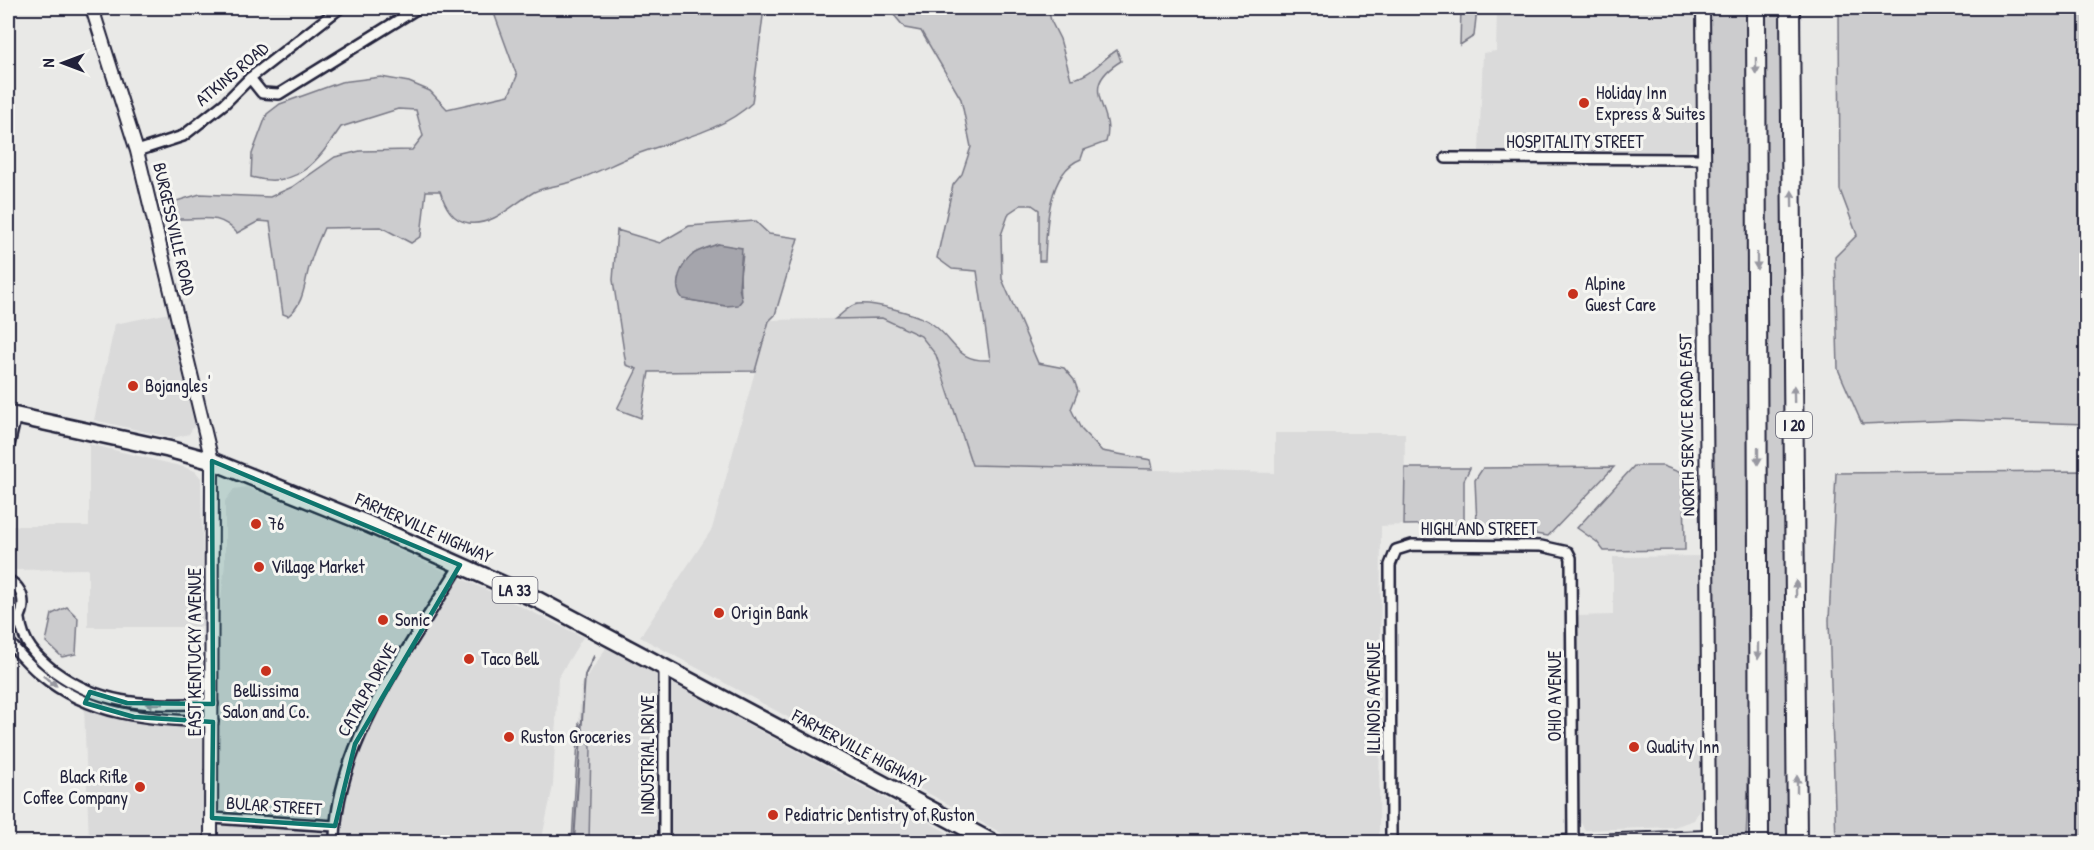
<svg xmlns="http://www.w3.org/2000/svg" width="2094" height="850" font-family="'Patrick Hand',sans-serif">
  <rect width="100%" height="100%" fill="#e9e9e7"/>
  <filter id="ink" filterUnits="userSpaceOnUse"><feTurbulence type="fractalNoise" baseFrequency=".0167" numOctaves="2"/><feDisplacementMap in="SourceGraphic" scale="12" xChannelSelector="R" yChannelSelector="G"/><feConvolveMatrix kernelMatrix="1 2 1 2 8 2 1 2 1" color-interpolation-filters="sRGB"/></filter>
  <g filter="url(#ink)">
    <g fill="#dadada">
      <path d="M1497,8H1696L1697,141L1693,149L1684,153L1479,152L1483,53L1496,51Z"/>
      <path d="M170,313L194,416V426L189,434L173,438L94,420L115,324Z"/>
      <path d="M882,318L921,336L936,355L972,465L1275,473V433H1405L1404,525L1381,526L1379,842H1018L640,637L712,529L769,320Z"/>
      <path d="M89,444L184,467L195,471L201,478L204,627H88V569L10,570L8,526H89Z"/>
      <path d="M246,487L343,525L500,596L583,637L558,678L553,786L541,842H339V822L227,814L219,808L217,804L220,609L225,564V501L234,489Z"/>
      <path d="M1703,556L1701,807L1694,820L1674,827L1585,830L1577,817L1576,616L1613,615V557Z"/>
      <path d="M606,648L650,671L965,842H589L591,747L579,723L581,686Z"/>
      <path d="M84,706L153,725L188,726L199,731L207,744L206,842H89Z"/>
      <path d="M229,823L323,829L329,833L330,842H216L219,828Z"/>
    </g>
    <g fill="#ccccce" stroke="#777784" stroke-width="1.5" fill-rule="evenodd">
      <path d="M496,8H764L752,103C720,133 672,140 632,156C613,164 594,174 574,181C561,186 546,186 534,192C514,203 494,226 469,223C452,221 445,206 440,191H426L421,236L411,243L381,227L324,228C319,240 313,252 310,264C304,283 305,303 288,316L283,314L270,222L259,221L237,233C218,212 203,220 176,219L171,211L173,202L200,194L270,197L292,187L335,157L360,151L412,150L423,136L416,110L398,109L341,127C317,162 297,190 251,177L252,154L267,114L280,104L341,82L381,77L409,82L430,91L447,109L509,95L517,76L495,16Z"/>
      <path d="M888,8H1048L1051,21L1060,39L1071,79C1089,78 1102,59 1117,50L1121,61C1074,90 1117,107 1106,142L1084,150L1081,159C1047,172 1046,231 1045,261H1039V210L1032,205H1021L1009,213L1001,235L1002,279L1038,363L1064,368L1074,380L1078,391L1071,409L1081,429L1102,451L1151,460L1153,469L972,465L936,355L921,336L882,318L835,319C841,315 848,307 854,305C868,300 918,314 931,323C956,340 955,362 990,360L977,271L952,269L937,258L953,185L962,174L971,147L961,99L921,31L905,28Z"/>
      <path d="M1461,8H1477L1474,36L1460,45Z"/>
      <path d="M1710,8H1747L1749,759L1746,842H1714Z"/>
      <path d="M1763,8H1785L1789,842H1766Z"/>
      <path d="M1839,8H2086V424L1957,420L1862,424L1838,369L1835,257L1857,235L1840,190Z"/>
      <path d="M755,221L769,234L798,238L775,315L769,321L755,371L649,372L641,418L617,409L637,369L626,365L613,280L617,230L660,243L689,226ZM718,244L743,254L740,275L741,300L726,306L683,299L693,254Z"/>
      <path d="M1634,466H1663L1684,474L1685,550L1604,551L1597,542L1577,528Z"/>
      <path d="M1614,467L1548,536L1477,525L1475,480L1483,468Z"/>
      <path d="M1405,468H1470L1464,480V524L1404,525Z"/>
      <path d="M2086,471V842H1836L1829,620L1836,473Z"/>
      <path d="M67,607L78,618L76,654L62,657L46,642L52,614Z"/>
      <path d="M579,723L591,747L589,842H572Z"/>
    </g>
    <path fill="#a5a5ac" stroke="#71717f" stroke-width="1.5" d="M718,244L742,248L739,288L742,300L738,305L726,306L683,299C671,286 681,263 695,253C702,249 710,247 718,244Z"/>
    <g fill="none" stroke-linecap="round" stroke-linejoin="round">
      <path stroke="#71717f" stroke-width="2" d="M574,842L585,675L594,656"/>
      <defs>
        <g id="minor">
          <path d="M250,78L262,93L279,94L418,8"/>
          <path d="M137,151L183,136L225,103L250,78L340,8"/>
          <path d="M1446,158L1703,159"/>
          <path d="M8,450L16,415"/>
          <path d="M8,580C29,591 27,618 8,629"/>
          <path d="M20,619C23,643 35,656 54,671C106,709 151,704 213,704"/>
          <path d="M8,641C18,652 28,664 40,674C90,716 150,720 213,722"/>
          <path d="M212,818L335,826"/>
          <path d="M335,842C335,743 410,648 460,565"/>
          <path d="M664,842V667"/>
          <path d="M1391,842L1390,565L1396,550L1412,545L1541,546L1568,552L1571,558L1573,840"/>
        </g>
        <g id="tertiary">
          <path d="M92,8L137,151L212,461L211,842"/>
          <path d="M1703,8C1707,286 1706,564 1709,842"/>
          <path d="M1558,842L1709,837"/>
        </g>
        <path id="primary" d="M8,414L168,449L212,461L368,524L538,600L992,842"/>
        <g id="motorway">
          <path d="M1756,8L1759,842"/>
          <path d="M1790,8L1797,842"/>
        </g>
      </defs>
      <use href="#minor" stroke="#22223b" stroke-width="14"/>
      <use href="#tertiary" stroke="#22223b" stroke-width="16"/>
      <use href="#primary" stroke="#22223b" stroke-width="20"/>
      <use href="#motorway" stroke="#22223b" stroke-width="22"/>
      <use href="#minor" stroke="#f6f6f2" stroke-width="9"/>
      <use href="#tertiary" stroke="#f6f6f2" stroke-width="12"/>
      <use href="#primary" stroke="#f6f6f2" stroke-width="15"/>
      <use href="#motorway" stroke="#f6f6f2" stroke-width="18"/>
    </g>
    <defs><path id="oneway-solid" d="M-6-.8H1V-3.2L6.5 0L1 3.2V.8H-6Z" transform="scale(1.5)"/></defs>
    <g fill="#9797a0">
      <use href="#oneway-solid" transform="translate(1756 66) rotate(90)"/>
      <use href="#oneway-solid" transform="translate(1792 199) rotate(-91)"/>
      <use href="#oneway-solid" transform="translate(1757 261) rotate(90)"/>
      <use href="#oneway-solid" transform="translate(1794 394) rotate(-91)"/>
      <use href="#oneway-solid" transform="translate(1758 456) rotate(90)"/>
      <use href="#oneway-solid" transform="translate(1796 589) rotate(-91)"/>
      <use href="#oneway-solid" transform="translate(1758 651) rotate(90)"/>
      <use href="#oneway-solid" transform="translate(50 681) rotate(37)"/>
      <use href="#oneway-solid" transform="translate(154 704) rotate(180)"/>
      <use href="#oneway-solid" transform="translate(1797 784) rotate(-90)"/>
    </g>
  </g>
  <path fill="#0f766e" fill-opacity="0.2" stroke="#0f766e" stroke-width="4.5" stroke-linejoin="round" d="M212,461L460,565L355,744L335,826L212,818L213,722L134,717L85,703L90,692L127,703L213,704Z"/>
  <g fill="#c8321e" stroke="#f6f6f2" stroke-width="2">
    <circle cx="1584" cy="103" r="6"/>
    <circle cx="1573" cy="294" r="6"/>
    <circle cx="133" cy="386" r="6"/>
    <circle cx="256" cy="524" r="6"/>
    <circle cx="259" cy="567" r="6"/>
    <circle cx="719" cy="613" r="6"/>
    <circle cx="383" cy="620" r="6"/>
    <circle cx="469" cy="659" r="6"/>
    <circle cx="266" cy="671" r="6"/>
    <circle cx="509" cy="737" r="6"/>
    <circle cx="1634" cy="747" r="6"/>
    <circle cx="140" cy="787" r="6"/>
    <circle cx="773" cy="815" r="6"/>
  </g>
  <g text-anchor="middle" stroke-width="6" stroke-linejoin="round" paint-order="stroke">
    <g fill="#f6f6f2" stroke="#626272" stroke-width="1.5">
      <rect x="1776" y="412" width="36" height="26" rx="4.5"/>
      <rect x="492.5" y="577" width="45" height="26" rx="4.5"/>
    </g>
    <g font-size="16" font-weight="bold" fill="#22223b">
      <text x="1794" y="431">I 20</text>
      <text x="515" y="596">LA 33</text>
    </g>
    <g font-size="18" fill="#22223b" stroke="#f6f6f2">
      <text transform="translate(232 74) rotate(-40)" y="6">ATKINS ROAD</text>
      <text x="1575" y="148">HOSPITALITY STREET</text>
      <text transform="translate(174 229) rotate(77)" y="6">BURGESSVILLE ROAD</text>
      <text transform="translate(1687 425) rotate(-91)" y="6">NORTH SERVICE ROAD EAST</text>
      <text transform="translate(424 528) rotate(24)" y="6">FARMERVILLE HIGHWAY</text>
      <text x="1479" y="535">HIGHLAND STREET</text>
      <text transform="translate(195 652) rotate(-90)" y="6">EAST KENTUCKY AVENUE</text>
      <text transform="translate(367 690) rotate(-61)" y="6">CATALPA DRIVE</text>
      <text transform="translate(1555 696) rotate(-90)" y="6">OHIO AVENUE</text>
      <text transform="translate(1374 698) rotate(-90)" y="6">ILLINOIS AVENUE</text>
      <text transform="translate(859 749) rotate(28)" y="6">FARMERVILLE HIGHWAY</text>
      <text transform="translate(648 755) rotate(-90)" y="6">INDUSTRIAL DRIVE</text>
      <text transform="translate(274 806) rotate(4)" y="6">BULAR STREET</text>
    </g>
    <g font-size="18" fill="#22223b" stroke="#f6f6f2" text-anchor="start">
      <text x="1596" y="99">Holiday Inn<tspan x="1596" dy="21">Express &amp; Suites</tspan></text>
      <text x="1585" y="290">Alpine<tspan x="1585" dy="21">Guest Care</tspan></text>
      <text x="145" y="392">Bojangles'</text>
      <text x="268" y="530">76</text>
      <text x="271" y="573">Village Market</text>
      <text x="731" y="619">Origin Bank</text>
      <text x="395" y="626">Sonic</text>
      <text x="481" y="665">Taco Bell</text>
      <text x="266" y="697" text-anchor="middle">Bellissima<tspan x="266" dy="21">Salon and Co.</tspan></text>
      <text x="521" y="743">Ruston Groceries</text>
      <text x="1646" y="753">Quality Inn</text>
      <text x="128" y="783" text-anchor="end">Black Rifle<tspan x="128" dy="21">Coffee Company</tspan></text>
      <text x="785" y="821">Pediatric Dentistry of Ruston</text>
    </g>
  </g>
  <rect width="2094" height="850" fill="none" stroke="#f6f6f2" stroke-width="30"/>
  <rect x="15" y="15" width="2064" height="820" fill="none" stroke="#22223b" stroke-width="2" filter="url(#ink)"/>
  <g transform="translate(63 63) rotate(270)" stroke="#f6f6f2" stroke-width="4.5" paint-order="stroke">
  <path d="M0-4.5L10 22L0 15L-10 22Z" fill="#22223b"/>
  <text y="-9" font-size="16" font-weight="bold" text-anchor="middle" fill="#22223b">N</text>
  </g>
</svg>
